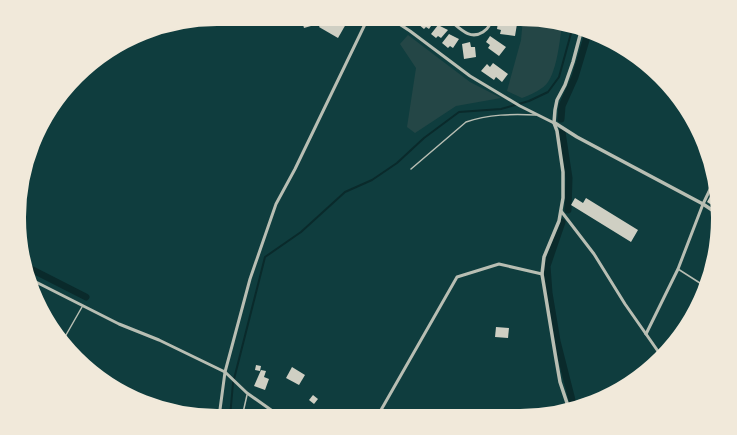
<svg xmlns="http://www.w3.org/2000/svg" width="737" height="435" font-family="Montserrat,sans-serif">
  <rect width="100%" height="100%" fill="#0f3d3e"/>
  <g fill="#244646">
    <path d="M523,18H533L562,24C560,40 557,69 548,82C544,89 530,95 522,98L507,91L521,40Z"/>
    <path d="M408,35L470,82L501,98L456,106L415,133L407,127L416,68L400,44Z"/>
  </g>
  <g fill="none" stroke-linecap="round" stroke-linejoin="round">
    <path stroke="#0a2a2b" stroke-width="2" d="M230,417L233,383L265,257L301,232L345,192L372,180L397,163L424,138L459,112L501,109L529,101L548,92L559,77L573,26"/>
    <g stroke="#0a2a2b" stroke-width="7">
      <path d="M561,119L562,106L575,77L587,37"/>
      <path d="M562,132L569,178L568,210"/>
      <path d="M562,222L547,266L549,293L557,341L574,408"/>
      <path d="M25,266L86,297"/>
    </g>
  </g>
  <g fill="#cfcfc3">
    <path d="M301,18H319L320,21L310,24L311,26L304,28Z"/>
    <path d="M324,18H335L346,24L338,38L319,27Z"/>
    <path d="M423,18H433L435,20L429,29L426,27L424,29L418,24Z"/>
    <path d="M498,22L517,24L515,36L500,34L501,30L497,29Z"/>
    <path d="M438,25L448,30L441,38L438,36L436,38L431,34Z"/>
    <path d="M449,34L459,39L453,48L450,46L448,48L442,43Z"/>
    <path d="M490,36L506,47L499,56L488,48L490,45L486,42Z"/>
    <path d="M470,42L471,47H475L476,57L464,59L462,44Z"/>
    <path d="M493,63L508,74L502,82L496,77L494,80L481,71L487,64L490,67Z"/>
    <path d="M715,187V207L707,202Z"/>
    <path d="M575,198L583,203L586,198L638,230L631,242L571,205Z"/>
    <path d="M496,327L509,328L508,338L495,337Z"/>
    <path d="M256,365L261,366L260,371L255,370Z"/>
    <path d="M292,367L305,375L299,385L286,378Z"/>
    <path d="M261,370L266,371L264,377L269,379L265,390L254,386Z"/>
    <path d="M313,395L318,399L314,404L309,400Z"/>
  </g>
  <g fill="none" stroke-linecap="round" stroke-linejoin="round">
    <g stroke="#b8beb3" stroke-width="1.5">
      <path d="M411,169L466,122C488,114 513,114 536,115"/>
      <path d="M678,269L703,285"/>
      <path d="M62,342L82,307"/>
      <path d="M242,417L247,395"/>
    </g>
    <g stroke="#b8beb3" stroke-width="3">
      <path d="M390,18L410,31L470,76L520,106L554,123"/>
      <path d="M447,18C459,27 469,41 483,32C489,28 490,25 491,18"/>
      <path d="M561,211L594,254L625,304L646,334L662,357"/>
      <path d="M28,278L119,324L159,340L225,372L247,393L281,417"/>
      <path d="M646,334L678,269L703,204L715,179"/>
      <path d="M219,417L225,372L250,279L276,204L295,169L368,18"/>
      <path d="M377,417L457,277L499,264L542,274"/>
    </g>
    <g stroke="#b8beb3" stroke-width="3.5">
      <path d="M555,123L577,137L703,204L715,212"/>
      <path d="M569,409L560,382L556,359L542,274L544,257L559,221L563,198V172L557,131L554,123L555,110L557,100L565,85L573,62L582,28"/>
    </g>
  </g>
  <path d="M0 0H737V435H0ZM217 25H520A192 192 0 0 1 712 217V218A192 192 0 0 1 520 410H217A192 192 0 0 1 25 218V217A192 192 0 0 1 217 25Z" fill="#f1e9da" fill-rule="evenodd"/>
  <path fill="none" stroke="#f1e9da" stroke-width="2" d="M217 25H520A192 192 0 0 1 712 217V218A192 192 0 0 1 520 410H217A192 192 0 0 1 25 218V217A192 192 0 0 1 217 25Z"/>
</svg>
